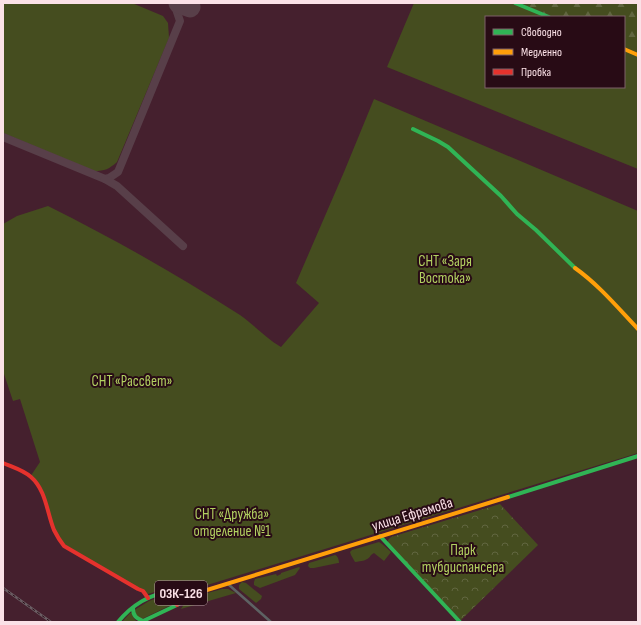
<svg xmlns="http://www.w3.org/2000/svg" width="641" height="625" font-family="'Sofia Sans Condensed',sans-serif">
  <defs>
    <pattern id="forest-firs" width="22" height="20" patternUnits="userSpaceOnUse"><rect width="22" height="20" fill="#454d1f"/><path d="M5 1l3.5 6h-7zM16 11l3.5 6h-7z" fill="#616640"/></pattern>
    <pattern id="park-crowns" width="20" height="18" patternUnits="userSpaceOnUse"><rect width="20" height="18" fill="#454d1f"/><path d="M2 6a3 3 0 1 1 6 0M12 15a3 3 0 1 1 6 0" fill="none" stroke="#616640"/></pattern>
  </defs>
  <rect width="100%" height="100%" fill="#45202e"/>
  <g fill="#454d1f">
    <path d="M3,3H132L163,16L168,23L169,38L117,162C109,169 105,171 94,171L3,133Z"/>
    <path d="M414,3H515L549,17H486V87H624V49L638,55V169L387,67Z"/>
    <path d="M374,99L638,211V453L191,590L178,585L148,594L138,589L59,541L41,491L30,477L40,462L20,399L13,401L3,371V224L17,216L48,206C114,239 178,275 240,315C254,325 266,338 281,347L319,303L296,283L344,172Z"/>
    <path d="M379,542L382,544L391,552L384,561L374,553L371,555C368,561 361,561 355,562L351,555L350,552L352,550Z"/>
    <path d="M335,555C338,556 339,560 339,563H338L314,568H310L308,566L309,563Z"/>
    <path d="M299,567L300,568L295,575L260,588L254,585V582L255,579L276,574L277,576L281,574V573Z"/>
    <path d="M242,582L246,583L262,596L261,599L256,603L239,589V585Z"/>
    <path d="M222,589H228L236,593L181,609C188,596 209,593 222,589Z"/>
    <path d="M166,595H172L175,596V602L173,604L142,619L136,616L135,611L136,609L149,601Z"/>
    <path d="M130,613H132L133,617L136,621L122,622Z"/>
  </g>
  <path fill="url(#forest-firs)" d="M520,3H638V53L624,47V17H553Z"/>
  <path fill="url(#park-crowns)" d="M500,504L538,545L461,620L388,543V540L391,537Z"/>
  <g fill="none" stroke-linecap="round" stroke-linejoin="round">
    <g stroke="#583f49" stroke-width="8">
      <path d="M3,137L105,179L109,178L118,172L180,21L174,3"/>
      <path d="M105,179L117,186L183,246"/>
    </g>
    <path stroke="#583f49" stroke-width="21" d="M179,3L190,7"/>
    <path stroke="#5d6263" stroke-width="2.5" d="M228,584L271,622"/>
    <g stroke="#30b455" stroke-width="4">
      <path d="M515,3L549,17"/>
      <path d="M413,129L438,141L448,147L501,196L517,214L536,230L575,268"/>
      <path d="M508,497L638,456"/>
      <path d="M380,536L460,622"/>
      <path d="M133,608C133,616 136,618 143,621"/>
      <path d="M118,622C131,606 150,593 172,592C179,592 187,593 194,594L177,605L141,622"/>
    </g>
    <g stroke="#ff9f0a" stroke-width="4">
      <path d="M624,49L638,55"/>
      <path d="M575,268C599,285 618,308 638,329"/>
      <path d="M194,594L508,497"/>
    </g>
    <g stroke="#e5322d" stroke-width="4">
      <path d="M3,463C12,467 23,470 31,477C46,490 47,513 54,530C57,536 60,541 64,546L138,589L143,591L148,598"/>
      <path d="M173,593L176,599L177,605"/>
    </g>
    <defs>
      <path id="rail" d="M3,588L51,622"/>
    </defs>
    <use href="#rail" stroke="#6b5e64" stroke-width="2.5"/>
    <use href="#rail" stroke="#280b15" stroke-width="1" stroke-dasharray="3" stroke-linecap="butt"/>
  </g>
  <g text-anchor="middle" stroke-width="4" stroke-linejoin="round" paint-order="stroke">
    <rect fill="#280b15" stroke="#bca1a8" stroke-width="1" x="155" y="581" width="52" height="24" rx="3"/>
    <g font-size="14" font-weight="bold" fill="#fbe1e7">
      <text x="181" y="598">03К-126</text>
    </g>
    <g font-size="15" fill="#b2d161" stroke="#280b15">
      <text x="445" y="266">СНТ «Заря<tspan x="445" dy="17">Востока»</tspan></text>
      <text x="132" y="386">СНТ «Рассвет»</text>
      <text x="232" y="519">СНТ «Дружба»<tspan x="232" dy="17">отделение №1</tspan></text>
      <text x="463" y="555">Парк<tspan x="463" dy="17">тубдиспансера</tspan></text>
    </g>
    <g font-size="15" fill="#fbe1e7" stroke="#280b15">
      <text transform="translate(412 514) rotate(-17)" y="5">улица Ефремова</text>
    </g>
  </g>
  <rect width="641" height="625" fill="none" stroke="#fbe1e7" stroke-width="8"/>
  <rect x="485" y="16" width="140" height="72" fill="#280b15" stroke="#7c6169"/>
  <rect x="493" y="29" width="20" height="6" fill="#30b455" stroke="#7c6169"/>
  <text x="521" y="36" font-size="12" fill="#fbe1e7">Свободно</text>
  <rect x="493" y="49" width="20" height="6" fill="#ff9f0a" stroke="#7c6169"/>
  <text x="521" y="56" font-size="12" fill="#fbe1e7">Медленно</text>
  <rect x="493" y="69" width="20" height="6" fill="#e5322d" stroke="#7c6169"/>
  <text x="521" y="76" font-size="12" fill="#fbe1e7">Пробка</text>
</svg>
